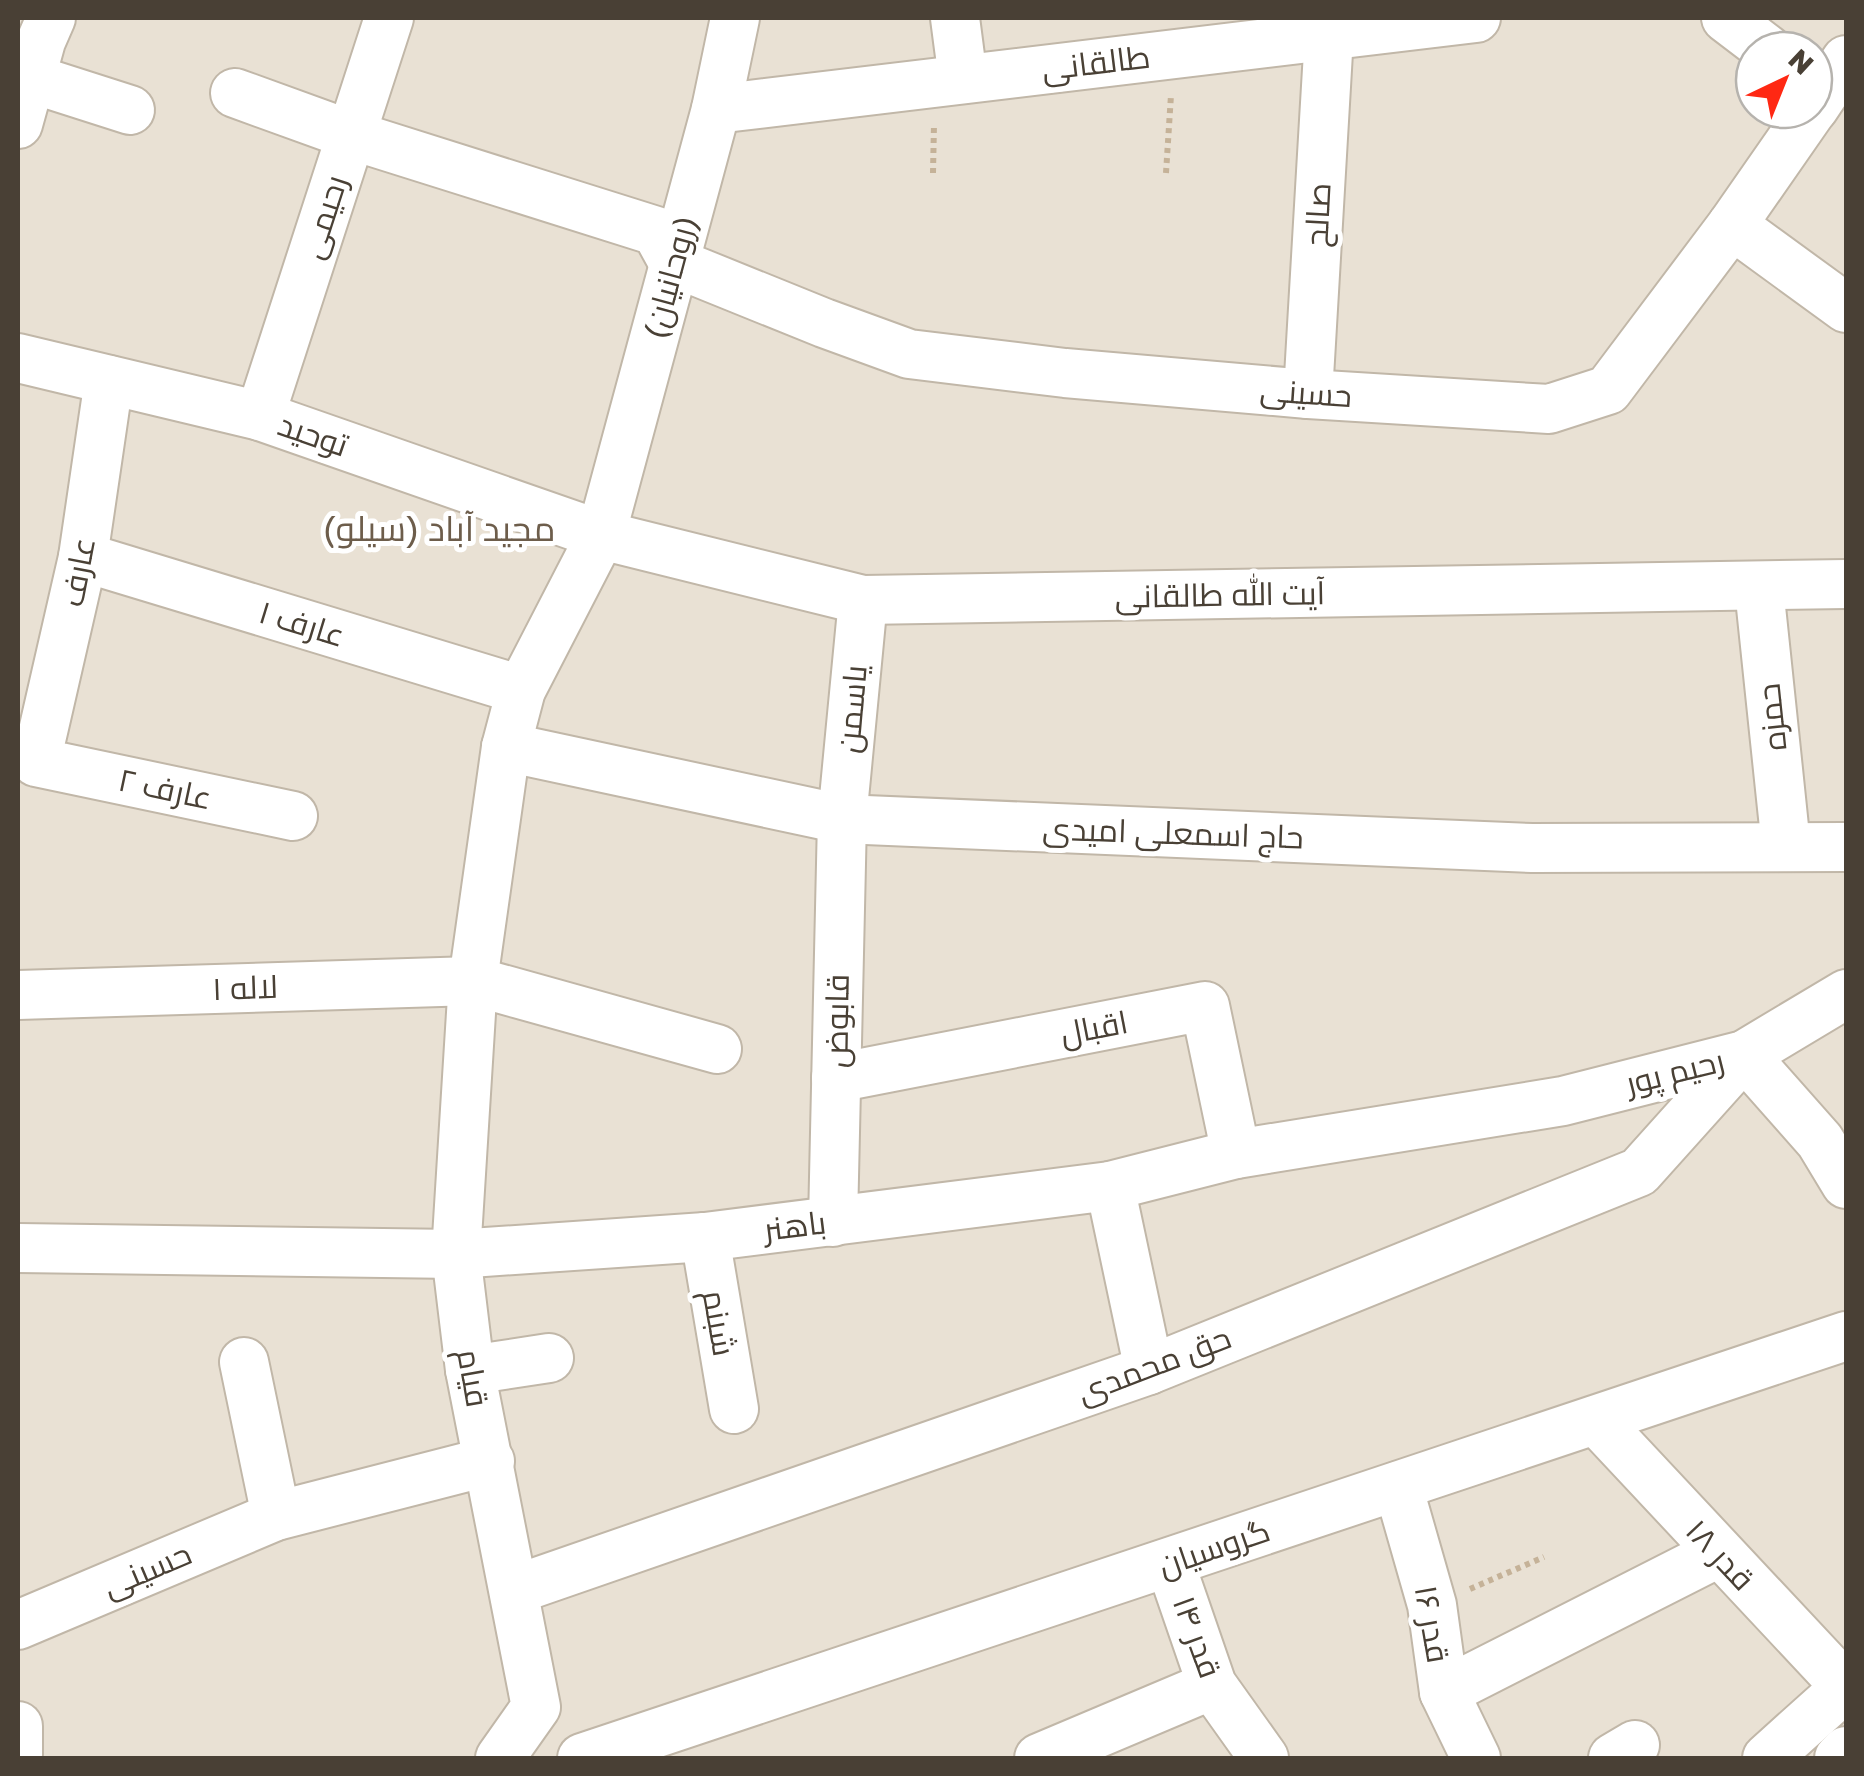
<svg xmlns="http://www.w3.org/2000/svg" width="1864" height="1776" font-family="'Golos Text',Cairo,sans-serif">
  <rect width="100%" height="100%" fill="#f5f0e6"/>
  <path fill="#e9e1d4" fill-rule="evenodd" d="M18,18H1846V1758H18ZM1754,50H1814V110H1754Z"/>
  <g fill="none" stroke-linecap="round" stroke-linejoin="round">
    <defs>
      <g id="minor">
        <path d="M955,18L963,79"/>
        <path d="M1726,18L1768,50"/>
        <path d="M33,79L130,110"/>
        <path d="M235,93L351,135L656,231L673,262L824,323L909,354L1065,373L1308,394L1549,409L1608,390L1732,225L1812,110"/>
        <path d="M1814,108L1846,60"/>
        <path d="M716,109L1476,18"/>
        <path d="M18,124L41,41L51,18"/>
        <path d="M1732,225L1846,308"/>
        <path d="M18,358L260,416L601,535L863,600L1846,584"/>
        <path d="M109,380L83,557L36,762L293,816"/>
        <path d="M1308,394L1330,18"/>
        <path d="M260,416L389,18"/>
        <path d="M83,557L521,690"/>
        <path d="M1759,588L1786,846"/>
        <path d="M506,747L842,819L1532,848L1846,847"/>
        <path d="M18,995L473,981L717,1049"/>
        <path d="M1744,1055L1820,1141L1846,1184"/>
        <path d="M836,1078L1205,1006L1236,1154"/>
        <path d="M1110,1186L1149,1370"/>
        <path d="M833,1222L842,819L863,600"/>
        <path d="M705,1237L734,1409"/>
        <path d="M18,1248L456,1254L705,1237L1110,1186L1236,1154L1563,1101L1744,1055L1846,994"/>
        <path d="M244,1362L276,1516"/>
        <path d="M470,1370L549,1358"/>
        <path d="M1596,1420L1846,1687"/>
        <path d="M1398,1486L1432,1605L1444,1692L1476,1758"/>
        <path d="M1170,1563L1212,1685L1264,1758"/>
        <path d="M514,1590L1149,1370L1639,1172L1744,1055"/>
        <path d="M18,1625L276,1516L490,1461"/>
        <path d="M1444,1692L1718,1553"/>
        <path d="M18,1726V1755"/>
        <path d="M500,1758L536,1707L470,1370L456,1254L473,981L506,747L521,690L601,535L716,109L735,18"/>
        <path d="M582,1758L1846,1336"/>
        <path d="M1039,1758L1212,1685"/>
        <path d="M1613,1758L1635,1745"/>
        <path d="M1767,1758L1846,1687"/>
        <path d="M1839,1758L1846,1751"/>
      </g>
    </defs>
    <use href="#minor" stroke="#c1b7a8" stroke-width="52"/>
    <g stroke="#c5b298" stroke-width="6" stroke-dasharray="5 5" stroke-linecap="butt">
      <path d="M933,173L934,124"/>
      <path d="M1166,173L1171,95"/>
      <path d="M1470,1589L1544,1557"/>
    </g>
    <use href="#minor" stroke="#fff" stroke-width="48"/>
  </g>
  <g text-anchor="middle" stroke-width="10" stroke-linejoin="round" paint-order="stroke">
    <g font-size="32" fill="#494035" stroke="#fff">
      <text transform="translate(1096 63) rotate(-7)" y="11">طالقانی</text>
      <text transform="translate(1318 215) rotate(-87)" y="11">صالح</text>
      <text transform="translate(324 217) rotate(-72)" y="11">رحیمی</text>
      <text transform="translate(670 277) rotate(-75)" y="11">(روحانیان)</text>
      <text transform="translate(1306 393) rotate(4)" y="11">حسینی</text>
      <text transform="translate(313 435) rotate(19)" y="11">توحید</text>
      <text transform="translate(78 572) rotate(-79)" y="11">عارف</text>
      <text transform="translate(1220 595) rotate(-1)" y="11">آیت الله طالقانی</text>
      <text transform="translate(302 624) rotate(17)" y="11">عارف ۱</text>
      <text transform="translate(852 709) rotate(-85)" y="11">یاسمن</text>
      <text transform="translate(1772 717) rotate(-96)" y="11">حمزه</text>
      <text transform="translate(165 789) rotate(12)" y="11">عارف ۲</text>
      <text transform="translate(1173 833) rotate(2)" y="11">حاج اسمعلی امیدی</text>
      <text transform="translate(245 988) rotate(-2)" y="11">لاله ۱</text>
      <text transform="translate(837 1021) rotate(-89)" y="11">قابوض</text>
      <text transform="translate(1094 1028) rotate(-11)" y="11">اقبال</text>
      <text transform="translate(1675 1072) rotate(-14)" y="11">رحیم پور</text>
      <text transform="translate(795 1226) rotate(-7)" y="11">باهنر</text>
      <text transform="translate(719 1323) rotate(80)" y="11">شبنم</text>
      <text transform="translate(1154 1365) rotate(-21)" y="11">حق محمدی</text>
      <text transform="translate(473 1378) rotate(80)" y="11">قیام</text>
      <text transform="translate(1214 1548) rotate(-19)" y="11">گروسیان</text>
      <text transform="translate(1720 1555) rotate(47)" y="11">قدر ۱۸</text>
      <text transform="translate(147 1570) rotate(-23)" y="11">حسینی</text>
      <text transform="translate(1432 1624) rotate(80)" y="11">قدر ۱۶</text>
      <text transform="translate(1197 1637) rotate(70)" y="11">قدر ۱۴</text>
    </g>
    <g font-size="35" fill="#6d5d4b" stroke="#fff">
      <text x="439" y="541">(مجید آباد (سیلو</text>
    </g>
  </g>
  <rect width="1864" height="1776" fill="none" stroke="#494035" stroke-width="40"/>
  <g transform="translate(1784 80) rotate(43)"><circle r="48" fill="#ffffff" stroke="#b6b3ae" stroke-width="2.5"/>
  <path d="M0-8L18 38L0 25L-18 38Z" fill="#ff2813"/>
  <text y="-15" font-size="28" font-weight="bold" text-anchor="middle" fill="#494035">N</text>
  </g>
</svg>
